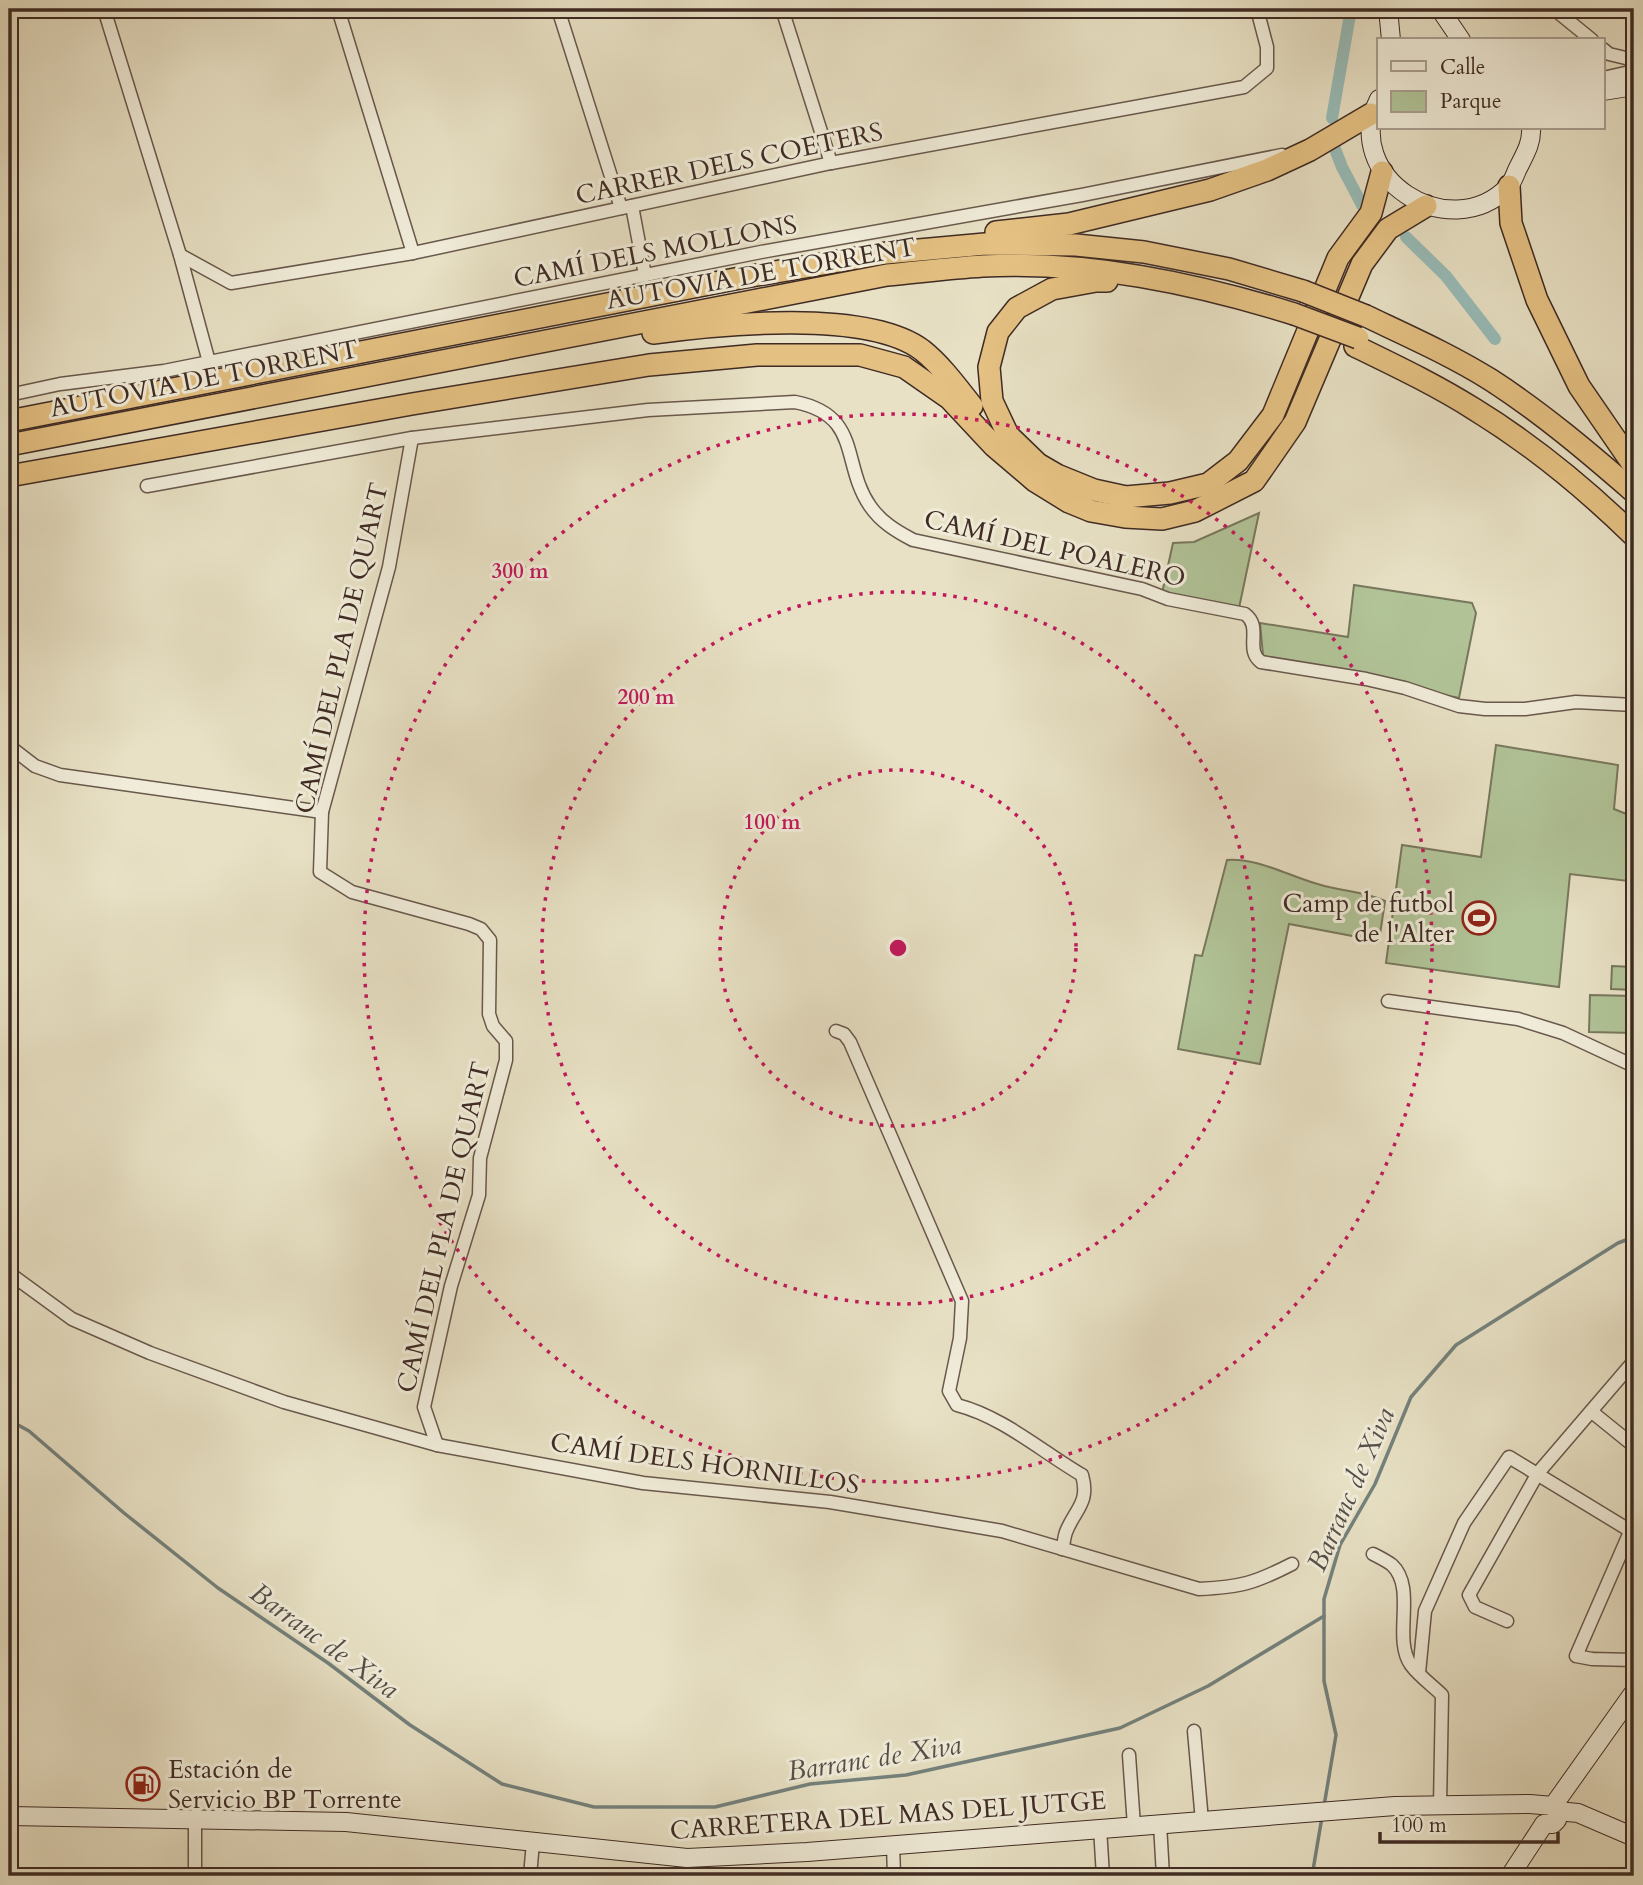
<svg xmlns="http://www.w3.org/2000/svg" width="1643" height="1885" font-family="Cardo,serif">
  <rect width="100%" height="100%" fill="#e8e1c5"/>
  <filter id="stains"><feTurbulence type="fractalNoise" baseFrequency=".00286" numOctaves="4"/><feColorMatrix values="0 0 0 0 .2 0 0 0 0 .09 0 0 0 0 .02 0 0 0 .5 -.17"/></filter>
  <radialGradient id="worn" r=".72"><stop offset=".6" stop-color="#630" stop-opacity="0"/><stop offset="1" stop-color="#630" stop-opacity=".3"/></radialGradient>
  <g fill="#b1c498" stroke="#78785e" stroke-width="2">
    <path d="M1259,513L1239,608L1162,593L1173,543L1194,542Z"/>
    <path d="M1354,585L1472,603L1476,613L1459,698L1268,659L1263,655L1260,623L1348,637Z"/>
    <path d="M1496,745L1618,765L1614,809L1634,817V848L1628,881L1570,874L1559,987L1386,963L1402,845L1481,857Z"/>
    <path d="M1227,860C1260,858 1290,877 1321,885C1341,891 1366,892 1385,901L1379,941L1289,924L1260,1064L1178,1049L1195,955L1202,956Z"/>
    <path d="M1612,966L1634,967V990L1611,989Z"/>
    <path d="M1590,995L1634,996V1033L1589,1032Z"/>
  </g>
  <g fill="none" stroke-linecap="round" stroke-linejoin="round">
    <g stroke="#74827d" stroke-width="3.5">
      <path d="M9,1420L29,1431L124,1513L218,1588L328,1663L410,1725L502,1784L594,1807H715L810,1784L906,1775L1120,1728L1208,1686L1324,1616"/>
      <path d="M1324,1806L1336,1735L1324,1681V1599L1340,1545L1375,1484L1411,1397L1456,1345L1618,1243L1634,1237"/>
      <path d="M1312,1876L1322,1817"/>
    </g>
    <g stroke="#98bcb8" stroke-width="12">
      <path d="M1332,118L1351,9"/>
      <path d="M1335,149L1342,167L1362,205"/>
      <path d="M1406,237L1446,276L1495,339"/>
    </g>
    <defs>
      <g id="street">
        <path d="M104,9L180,255L209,362"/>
        <path d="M338,9L413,253"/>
        <path d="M558,9L621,208"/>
        <path d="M782,9L831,163"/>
        <path d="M1554,9L1592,40"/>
        <path d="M1603,49L1609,54L1634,60"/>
        <path d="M1603,78L1634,71"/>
        <path d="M632,206L645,275"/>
        <path d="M180,255L231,283L413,253L831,163L1244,87L1267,68V47L1257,9"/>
        <path d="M9,395L60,384L164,371L761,252L1082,195L1282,155"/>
        <path d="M412,438L389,567L322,812L320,872L352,892L469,924L481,929L490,940L489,1014L493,1026L506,1041V1060L480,1158L479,1195L451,1286L424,1407L437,1445"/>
        <path d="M147,486L412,438L648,410L795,402C862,415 841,464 870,506C881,522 896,531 913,540L1142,589L1168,599L1245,614C1263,627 1244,650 1261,662L1366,679L1405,688L1459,706L1485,709H1525L1576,702L1634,705"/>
        <path d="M9,746L35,766L60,775L322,812"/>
        <path d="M1388,1001L1518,1019L1563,1033L1634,1066"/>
        <path d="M836,1031L844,1034L850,1042L962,1301L960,1338L949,1391L957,1405C1003,1417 1041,1451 1082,1475C1090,1503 1075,1509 1066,1532C1064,1537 1064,1544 1062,1549"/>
        <path d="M9,1273L72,1319L150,1353L284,1402L437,1445L643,1483L830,1502L1002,1531L1199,1589C1241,1587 1255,1583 1292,1564"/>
        <path d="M1592,1412L1634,1446"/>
        <path d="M1634,1528L1630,1532L1576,1656L1592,1659L1634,1660"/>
        <path d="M1373,1554C1379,1557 1387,1561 1392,1565C1417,1588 1392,1639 1411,1665C1419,1676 1433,1686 1442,1695L1440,1806"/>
        <path d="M1507,1621L1475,1607L1469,1595L1538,1473L1634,1361"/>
        <path d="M1419,1673L1425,1611L1464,1523L1509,1457L1634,1533"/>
        <path d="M1194,1731L1202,1821"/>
        <path d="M1129,1755L1134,1826"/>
        <path d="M195,1820V1876"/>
        <path d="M1160,1824L1163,1876"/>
        <path d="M1100,1828L1103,1876"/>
        <path d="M893,1845L894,1876"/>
        <path d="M530,1876L533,1842"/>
      </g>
      <g id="secondary">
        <path d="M1388,9L1391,40"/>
        <path d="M1440,9L1461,40"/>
        <path d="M1603,91L1634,86"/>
        <path d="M1379,99C1340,177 1449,247 1508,187C1513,182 1515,174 1518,168C1525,154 1532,143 1531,128"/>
        <path d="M1553,1806L1634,1692"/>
        <path d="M1557,1811L1578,1813L1634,1837"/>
        <path d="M9,1816L346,1822L687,1858L807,1852L1395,1806L1530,1804L1553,1806L1557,1811V1820L1553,1824H1544"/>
        <path d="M1510,1876L1544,1824"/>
      </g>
      <g id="highway">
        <path d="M1509,186L1511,223L1537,300L1579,386L1634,466"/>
        <path d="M996,232L1069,224L1210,190L1267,170L1310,150L1371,114"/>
        <path d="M1107,281H1096L1052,289L1017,308L998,332L989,367L992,401L1008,435L1038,464L1057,475L1094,490L1126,497L1170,493L1208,484L1238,461L1273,415L1338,258L1371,213L1382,172"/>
        <path d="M1366,316C1408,336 1451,355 1491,380C1542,413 1588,452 1634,492"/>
        <path d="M653,333C720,324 867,309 922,350C941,365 957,387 972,406"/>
        <path d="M1355,346C1396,366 1436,385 1474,409C1531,444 1586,489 1634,536"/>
        <path d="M9,421L740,278L886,253L985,244L1076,245L1144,252L1229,269L1303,291"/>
        <path d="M9,445L887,275C919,272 951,268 983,266C1089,261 1194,283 1294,314"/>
        <path d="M9,476L412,404L649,365L757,355H860L904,367L950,399L994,446L1035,481L1069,502L1091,511L1125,517L1162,519L1195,511L1254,481L1295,422L1362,264L1388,229L1426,206"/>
      </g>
    </defs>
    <use href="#street" stroke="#69584c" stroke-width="15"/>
    <use href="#secondary" stroke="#3f2b24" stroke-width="20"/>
    <use href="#highway" stroke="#3f2b24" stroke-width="24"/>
    <use href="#street" stroke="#f0ecd9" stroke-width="12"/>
    <use href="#secondary" stroke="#f0ecd9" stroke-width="18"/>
    <use href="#highway" stroke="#e4c082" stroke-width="21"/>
    <defs>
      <g id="highway-bridge">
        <path d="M1303,291L1366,316"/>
        <path d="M1294,314L1358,338"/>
      </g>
    </defs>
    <use href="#highway-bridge" stroke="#3f2b24" stroke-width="24" stroke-linecap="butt"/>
    <use href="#highway-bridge" stroke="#e4c082" stroke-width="21"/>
  </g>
  <g fill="none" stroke="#c2185b" stroke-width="3.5" stroke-dasharray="3.5 7">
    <circle cx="898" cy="948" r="178"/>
    <circle cx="898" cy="948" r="356"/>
    <circle cx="898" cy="948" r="534"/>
  </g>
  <defs>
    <symbol id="stadium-ring" viewBox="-11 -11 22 22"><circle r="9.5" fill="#f0ecd9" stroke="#8f2418" stroke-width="1.5"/><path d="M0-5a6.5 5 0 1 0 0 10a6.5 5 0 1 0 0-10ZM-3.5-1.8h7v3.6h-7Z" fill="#8f2418"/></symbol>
    <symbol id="fuel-ring" viewBox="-11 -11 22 22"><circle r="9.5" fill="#f0ecd9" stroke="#8f2418" stroke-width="1.5"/><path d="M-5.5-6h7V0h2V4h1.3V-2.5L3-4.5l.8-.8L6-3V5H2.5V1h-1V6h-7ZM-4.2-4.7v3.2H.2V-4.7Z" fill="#8f2418"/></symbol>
  </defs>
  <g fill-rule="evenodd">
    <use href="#stadium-ring" x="1460" y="899" width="38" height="38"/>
    <use href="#fuel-ring" x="124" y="1765" width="38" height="38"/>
  </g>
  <g text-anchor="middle" stroke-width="6" stroke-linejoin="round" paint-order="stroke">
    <g font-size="26" fill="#3f2b24" stroke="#f0ecd9">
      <text transform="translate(729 163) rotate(-12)" y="9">CARRER DELS COETERS</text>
      <text transform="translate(655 251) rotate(-11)" y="9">CAMÍ DELS MOLLONS</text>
      <text transform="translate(761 273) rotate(-10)" y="9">AUTOVIA DE TORRENT</text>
      <text transform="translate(204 378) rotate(-11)" y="9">AUTOVIA DE TORRENT</text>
      <text transform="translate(1055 548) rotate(13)" y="9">CAMÍ DEL POALERO</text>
      <text transform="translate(341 648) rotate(-77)" y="9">CAMÍ DEL PLA DE QUART</text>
      <text transform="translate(443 1227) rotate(-77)" y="9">CAMÍ DEL PLA DE QUART</text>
      <text transform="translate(705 1463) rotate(8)" y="9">CAMÍ DELS HORNILLOS</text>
      <text transform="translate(888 1815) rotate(-4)" y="9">CARRETERA DEL MAS DEL JUTGE</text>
    </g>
    <g font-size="26" fill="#3f2b24" stroke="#f0ecd9" text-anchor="end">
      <text x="1454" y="912">Camp de futbol<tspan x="1454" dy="30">de l'Alter</tspan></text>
      <text x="168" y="1778" text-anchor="start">Estación de<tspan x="168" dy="30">Servicio BP Torrente</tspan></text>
    </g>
    <g font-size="28" font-style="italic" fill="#554f49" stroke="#f0ecd9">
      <text transform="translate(1350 1489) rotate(-66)" y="10">Barranc de Xiva</text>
      <text transform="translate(325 1640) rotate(36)" y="10">Barranc de Xiva</text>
      <text transform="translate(874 1757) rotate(-9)" y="10">Barranc de Xiva</text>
    </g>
  </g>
  <circle cx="898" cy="948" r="10" fill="#c2185b" stroke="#f0ecd9" stroke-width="3.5"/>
  <g font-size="21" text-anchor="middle" font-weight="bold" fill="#c2185b" stroke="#f0ecd9" stroke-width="6" stroke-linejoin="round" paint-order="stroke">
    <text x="520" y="578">300 m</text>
    <text x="646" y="704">200 m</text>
    <text x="772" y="829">100 m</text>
  </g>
  <rect width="1643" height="1885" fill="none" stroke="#e8e1c5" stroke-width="35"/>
  <rect x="10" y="10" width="1622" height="1864" fill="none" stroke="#3f2b24" stroke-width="3.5"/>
  <rect x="18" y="18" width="1608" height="1850" fill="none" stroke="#3f2b24" stroke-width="2"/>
  <rect x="1377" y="38" width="228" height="91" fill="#f0ecd9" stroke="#a99f91" stroke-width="2"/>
  <rect x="1391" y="61" width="35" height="10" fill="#f0ecd9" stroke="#a99f91" stroke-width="2"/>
  <text x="1440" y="74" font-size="21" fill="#3f2b24">Calle</text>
  <rect x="1391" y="91" width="35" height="21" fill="#b1c498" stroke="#a99f91" stroke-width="2"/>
  <text x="1440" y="108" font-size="21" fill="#3f2b24">Parque</text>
  <path d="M1380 1832v10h178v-10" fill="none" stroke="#3f2b24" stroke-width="3.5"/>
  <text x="1391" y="1832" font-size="21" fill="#3f2b24" stroke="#f0ecd9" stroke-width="5" paint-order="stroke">100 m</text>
  <rect width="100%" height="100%" filter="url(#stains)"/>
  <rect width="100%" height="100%" fill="url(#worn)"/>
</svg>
